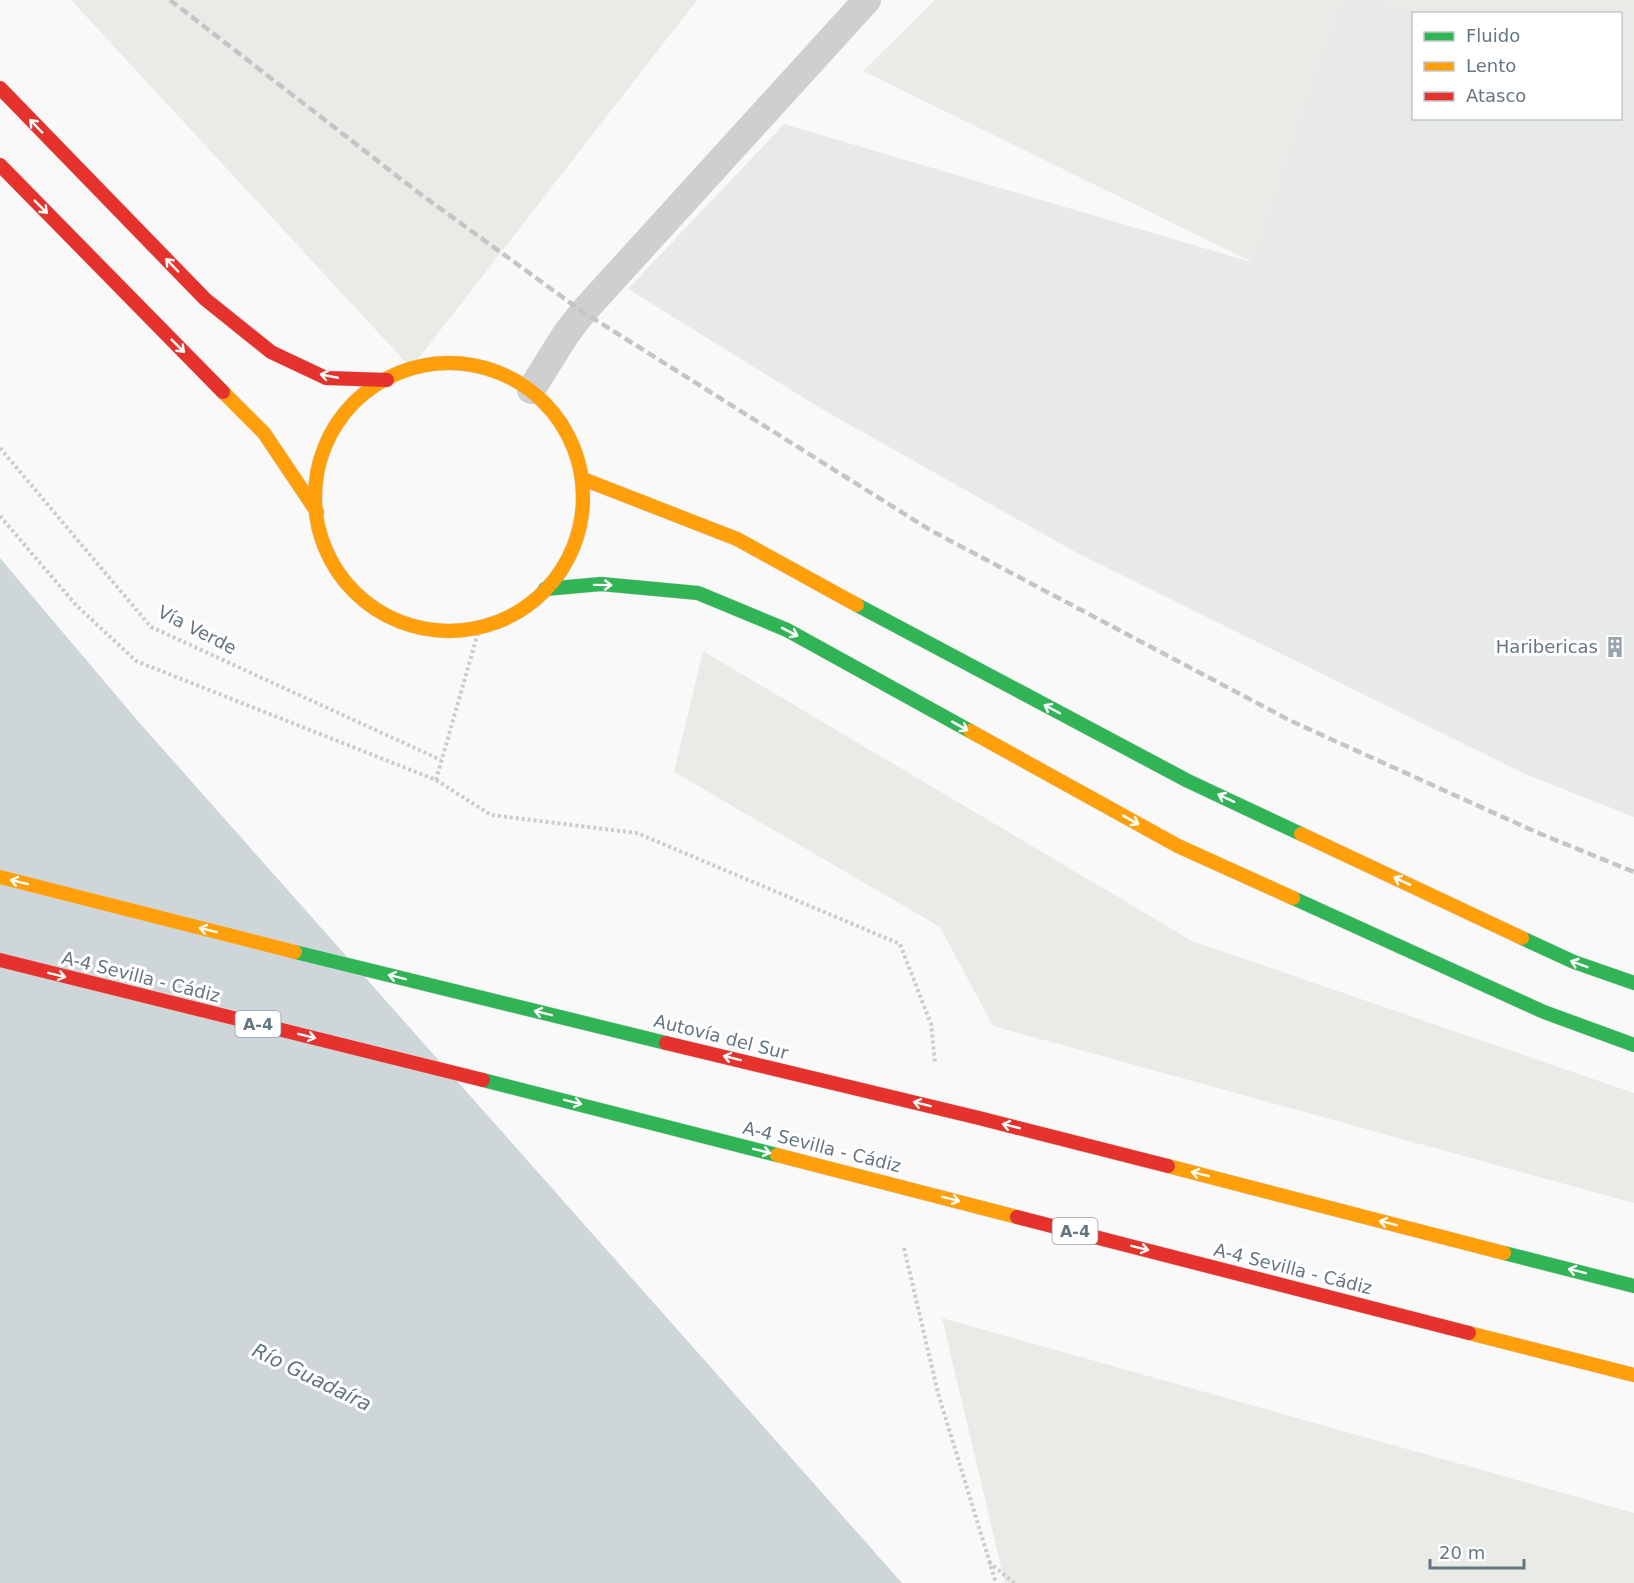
<svg xmlns="http://www.w3.org/2000/svg" width="1634" height="1583" font-family="'DejaVu Sans',sans-serif">
  <rect width="100%" height="100%" fill="#f9f9f9"/>
  <path fill="#e8e9e9" d="M1340,0H1376L1419,13L1414,14V118H1620L1621,77L1634,81V817L1523,773L1077,553L820,408L628,289L784,124L1251,262Z"/>
  <g fill="#e8ebe6">
    <path d="M71,0H697L411,368Z"/>
    <path d="M935,0H1340L1252,262L863,71Z"/>
    <path d="M1376,0H1634V81L1621,77L1620,14L1419,13Z"/>
    <path d="M703,651L1192,941L1634,1093V1203L993,1026L940,927L674,772Z"/>
    <path d="M942,1318L1634,1513V1583H1005Z"/>
  </g>
  <path fill="#ced6d9" d="M0,558L137,720L902,1583H0Z"/>
  <g fill="none" stroke-linecap="round" stroke-linejoin="round">
    <defs>
      <g id="fast">
        <path d="M545,589L601,584L698,593L787,630L970,731"/>
        <path d="M857,605L1188,781L1301,834"/>
        <path d="M1293,898L1544,1012L1634,1045"/>
        <path d="M1522,938L1574,962L1634,983"/>
        <path d="M295,952L666,1043"/>
        <path d="M483,1080L777,1155"/>
        <path d="M1504,1253L1634,1286"/>
      </g>
      <g id="slow">
        <circle cx="449" cy="497" r="134"/>
        <path d="M223,392L264,433L317,512"/>
        <path d="M583,479L737,539L857,605"/>
        <path d="M970,731L1178,846L1293,898"/>
        <path d="M1301,834L1522,938"/>
        <path d="M0,877L295,952"/>
        <path d="M777,1155L1017,1217"/>
        <path d="M1168,1166L1504,1253"/>
        <path d="M1469,1333L1634,1375"/>
      </g>
      <g id="jam">
        <path d="M0,88L205,299L271,352L326,378L387,380"/>
        <path d="M0,165L223,392"/>
        <path d="M0,960L483,1080"/>
        <path d="M666,1043L979,1118L1168,1166"/>
        <path d="M1017,1217L1469,1333"/>
      </g>
    </defs>
    <use href="#fast" stroke="#d5d6d7" stroke-width="15"/>
    <use href="#slow" stroke="#d5d6d7" stroke-width="15"/>
    <use href="#jam" stroke="#d5d6d7" stroke-width="15"/>
    <g stroke="#cbcccd" stroke-width="4" stroke-dasharray="3 3" stroke-linecap="butt">
      <path d="M0,448L151,627L441,760"/>
      <path d="M0,516L76,605L136,661L436,780L491,815L637,833L900,944L931,1024L935,1062"/>
      <path d="M436,780L479,629"/>
      <path d="M904,1248L938,1393L996,1583"/>
      <path d="M989,1562L1014,1583"/>
    </g>
    <path stroke="#cecfd0" stroke-width="28" d="M531,390L566,334L583,312L867,0"/>
    <use href="#fast" stroke="#30b455" stroke-width="14"/>
    <use href="#slow" stroke="#ff9f0a" stroke-width="14"/>
    <use href="#jam" stroke="#e5322d" stroke-width="14"/>
    <path stroke="#c3c5c6" stroke-width="4.5" stroke-dasharray="9 4.5" stroke-linecap="butt" d="M170,0L419,193L583,312L930,530L1291,721L1536,832L1634,872"/>
  </g>
  <defs><path id="oneway-shaft" d="M-6 0H5M1.5-3L5.5 0L1.5 3" fill="none" stroke-width="1.6" stroke-linecap="round" stroke-linejoin="round" transform="scale(1.5)"/></defs>
  <g stroke="#fff">
    <use href="#oneway-shaft" transform="translate(36 126) rotate(-134)"/>
    <use href="#oneway-shaft" transform="translate(41 207) rotate(45)"/>
    <use href="#oneway-shaft" transform="translate(172 265) rotate(-134)"/>
    <use href="#oneway-shaft" transform="translate(178 346) rotate(45)"/>
    <use href="#oneway-shaft" transform="translate(329 376) rotate(-169)"/>
    <use href="#oneway-shaft" transform="translate(603 585) rotate(1)"/>
    <use href="#oneway-shaft" transform="translate(790 632) rotate(27)"/>
    <use href="#oneway-shaft" transform="translate(1052 709) rotate(-152)"/>
    <use href="#oneway-shaft" transform="translate(960 726) rotate(29)"/>
    <use href="#oneway-shaft" transform="translate(1226 798) rotate(-155)"/>
    <use href="#oneway-shaft" transform="translate(1131 820) rotate(29)"/>
    <use href="#oneway-shaft" transform="translate(1402 881) rotate(-155)"/>
    <use href="#oneway-shaft" transform="translate(19 882) rotate(-166)"/>
    <use href="#oneway-shaft" transform="translate(208 930) rotate(-166)"/>
    <use href="#oneway-shaft" transform="translate(1579 964) rotate(-159)"/>
    <use href="#oneway-shaft" transform="translate(57 975) rotate(14)"/>
    <use href="#oneway-shaft" transform="translate(397 977) rotate(-166)"/>
    <use href="#oneway-shaft" transform="translate(543 1013) rotate(-166)"/>
    <use href="#oneway-shaft" transform="translate(307 1036) rotate(14)"/>
    <use href="#oneway-shaft" transform="translate(732 1058) rotate(-166)"/>
    <use href="#oneway-shaft" transform="translate(573 1102) rotate(14)"/>
    <use href="#oneway-shaft" transform="translate(922 1104) rotate(-166)"/>
    <use href="#oneway-shaft" transform="translate(1011 1126) rotate(-166)"/>
    <use href="#oneway-shaft" transform="translate(762 1151) rotate(14)"/>
    <use href="#oneway-shaft" transform="translate(1200 1174) rotate(-166)"/>
    <use href="#oneway-shaft" transform="translate(951 1199) rotate(14)"/>
    <use href="#oneway-shaft" transform="translate(1388 1223) rotate(-166)"/>
    <use href="#oneway-shaft" transform="translate(1140 1248) rotate(14)"/>
    <use href="#oneway-shaft" transform="translate(1577 1271) rotate(-166)"/>
  </g>
  <defs>
    <symbol id="building-bare" viewBox="-9 -9 18 18"><path d="M-4-6H4V6H1V3H-1V6H-4ZM-2.5-4.3h1.7v1.8h-1.7ZM.8-4.3h1.7v1.8H.8ZM-2.5-1h1.7V.8h-1.7ZM.8-1h1.7V.8H.8Z" fill="#99a4ac" stroke="#fff" stroke-width="2.5" paint-order="stroke"/></symbol>
  </defs>
  <g fill-rule="evenodd">
    <use href="#building-bare" x="1600" y="632" width="30" height="30"/>
  </g>
  <g text-anchor="middle" stroke-width="6" stroke-linejoin="round" paint-order="stroke">
    <g fill="#fff" stroke="#939fa8" stroke-width="1.5">
      <rect x="235.5" y="1011" width="45" height="26" rx="4.5"/>
      <rect x="1052.5" y="1218" width="45" height="26" rx="4.5"/>
    </g>
    <g font-size="16" font-weight="bold" fill="#657683">
      <text x="258" y="1030">A-4</text>
      <text x="1075" y="1237">A-4</text>
    </g>
    <g font-size="18" fill="#657683" stroke="#fff">
      <text transform="translate(197 630) rotate(27)" y="6">Vía Verde</text>
      <text transform="translate(141 977) rotate(14)" y="6">A-4 Sevilla - Cádiz</text>
      <text transform="translate(721 1037) rotate(14)" y="6">Autovía del Sur</text>
      <text transform="translate(822 1147) rotate(14)" y="6">A-4 Sevilla - Cádiz</text>
      <text transform="translate(1293 1269) rotate(14)" y="6">A-4 Sevilla - Cádiz</text>
    </g>
    <g font-size="18" fill="#657683" stroke="#fff" text-anchor="end">
      <text x="1598" y="653">Haribericas</text>
    </g>
    <g font-size="20" font-style="italic" fill="#60757c" stroke="#fff">
      <text transform="translate(312 1377) rotate(26)" y="7">Río Guadaíra</text>
    </g>
  </g>
  <rect x="1412" y="12" width="210" height="108" fill="#ffffff" stroke="#c1c8cd" stroke-width="1.5"/>
  <rect x="1424" y="32" width="30" height="9" fill="#30b455" stroke="#c1c8cd" stroke-width="1.5"/>
  <text x="1466" y="42" font-size="18" fill="#657683">Fluido</text>
  <rect x="1424" y="62" width="30" height="9" fill="#ff9f0a" stroke="#c1c8cd" stroke-width="1.5"/>
  <text x="1466" y="72" font-size="18" fill="#657683">Lento</text>
  <rect x="1424" y="92" width="30" height="9" fill="#e5322d" stroke="#c1c8cd" stroke-width="1.5"/>
  <text x="1466" y="102" font-size="18" fill="#657683">Atasco</text>
  <path d="M1430 1559v9h94v-9" fill="none" stroke="#657683" stroke-width="3"/>
  <text x="1439" y="1559" font-size="18" fill="#657683" stroke="#ffffff" stroke-width="4.5" paint-order="stroke">20 m</text>
</svg>
